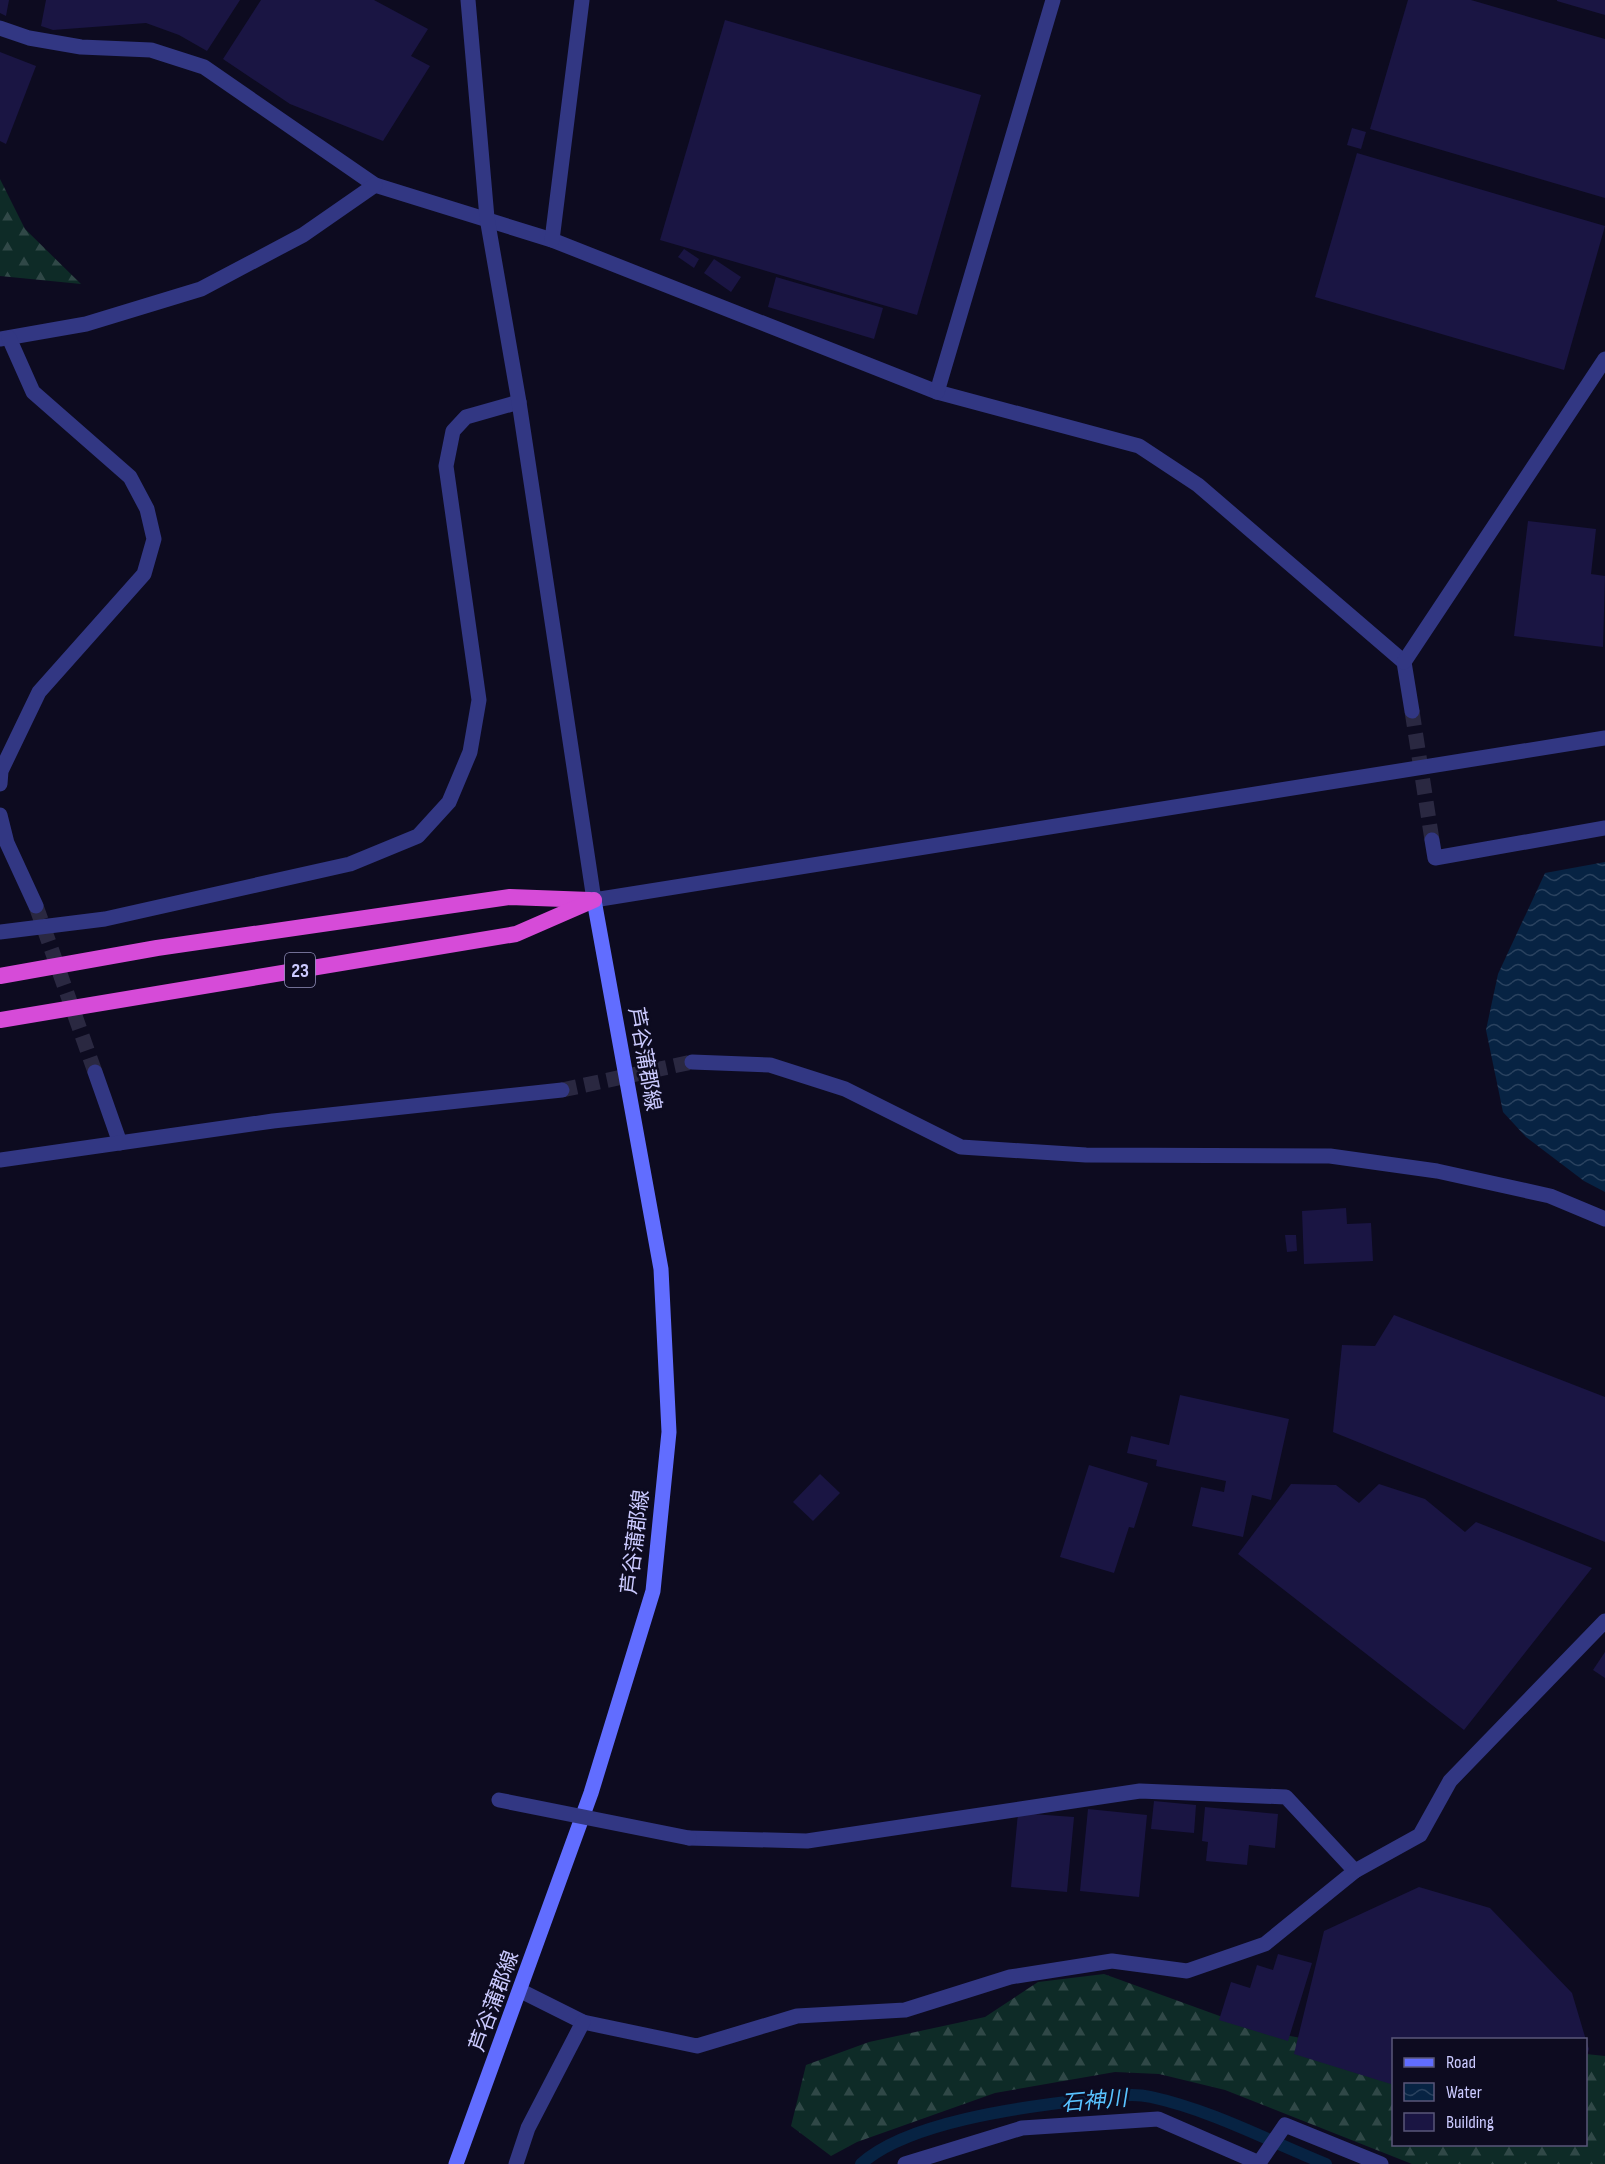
<svg xmlns="http://www.w3.org/2000/svg" width="1605" height="2164" font-family="'Sofia Sans Condensed','Noto Sans JP',sans-serif">
  <defs>
    <pattern id="forest-firs" width="22" height="20" patternUnits="userSpaceOnUse" patternTransform="scale(1.5)"><rect width="22" height="20" fill="#0e2b27"/><path d="M5 1l3.5 6h-7zM16 11l3.5 6h-7z" fill="#304847"/></pattern>
    <pattern id="water-waves" width="16" height="10" patternUnits="userSpaceOnUse" patternTransform="scale(1.5)"><rect width="16" height="10" fill="#072343"/><path d="M0 5q4-4 8 0t8 0" fill="none" stroke="#2a425f"/></pattern>
  </defs>
  <rect width="100%" height="100%" fill="#0d0b20"/>
  <g fill="url(#forest-firs)">
    <path d="M0,179L25,229L81,284L0,276Z"/>
    <path d="M1104,1974L1261,2031L1393,2054L1394,2144H1586V2054L1605,2056V2164H1412L1225,2090L1159,2074L1115,2072L995,2093L857,2142L831,2156L791,2126L806,2065L869,2042L985,2017L1038,1982Z"/>
  </g>
  <path fill="url(#water-waves)" d="M1605,862V1192L1584,1181L1526,1137L1503,1112L1486,1030L1498,974L1545,873Z"/>
  <g fill="none" stroke-linecap="round" stroke-linejoin="round">
    <path stroke="#072343" stroke-width="12" d="M861,2164C907,2122 1022,2107 1083,2100C1105,2098 1129,2092 1151,2097C1211,2110 1269,2141 1326,2164"/>
  </g>
  <g fill="#1a1543">
    <path d="M0,0H9L6,16L0,13Z"/>
    <path d="M46,0H240L207,51L179,35L146,23L53,30L41,26Z"/>
    <path d="M261,0H374L428,29L411,56L430,66L383,141L290,104L223,59Z"/>
    <path d="M1408,0H1471L1605,39V198L1370,129Z"/>
    <path d="M1605,0V15L1557,1V0Z"/>
    <path d="M725,20L981,95L917,315L660,240Z"/>
    <path d="M0,52L36,66L6,144L0,141Z"/>
    <path d="M1352,128L1366,132L1361,149L1347,145Z"/>
    <path d="M1357,153L1605,226L1564,370L1315,297Z"/>
    <path d="M684,249L699,259L694,268L678,257Z"/>
    <path d="M714,259L741,277L731,292L704,273Z"/>
    <path d="M776,277L883,308L874,339L768,307Z"/>
    <path d="M1528,521L1596,529L1591,574L1605,576L1603,647L1514,636Z"/>
    <path d="M1346,1208L1347,1224L1371,1223L1373,1261L1304,1264L1302,1211Z"/>
    <path d="M1285,1235H1296L1297,1251L1287,1252Z"/>
    <path d="M1394,1315L1605,1397V1542L1333,1432L1342,1345L1375,1346Z"/>
    <path d="M1180,1395L1289,1419L1271,1500L1252,1495L1243,1537L1192,1526L1201,1487L1224,1492L1226,1481L1156,1466L1157,1460L1127,1453L1131,1436L1169,1445Z"/>
    <path d="M1089,1465L1148,1483L1134,1528L1129,1527L1114,1573L1060,1557Z"/>
    <path d="M820,1474L840,1493L813,1521L793,1502Z"/>
    <path d="M1291,1484L1336,1485L1359,1503L1379,1484L1425,1499L1465,1532L1476,1522L1592,1568L1464,1730L1238,1554Z"/>
    <path d="M1605,1652V1678L1593,1670Z"/>
    <path d="M1154,1801L1196,1805L1194,1833L1151,1829Z"/>
    <path d="M1205,1807L1278,1814L1275,1848L1249,1845L1247,1865L1206,1861L1208,1842L1202,1841Z"/>
    <path d="M1088,1809L1147,1815L1139,1897L1080,1891Z"/>
    <path d="M1018,1813L1074,1817L1067,1892L1011,1887Z"/>
    <path d="M1419,1887L1490,1908L1572,1993L1586,2040H1394V2085L1294,2054L1324,1931Z"/>
    <path d="M1278,1954L1312,1963L1288,2041L1219,2020L1231,1982L1250,1988L1257,1965L1273,1970Z"/>
    <path d="M1586,2040L1589,2049L1586,2059Z"/>
  </g>
  <g fill="none" stroke-linecap="round" stroke-linejoin="round">
    <g stroke="#2a2841" stroke-width="15" stroke-dasharray="15 8" stroke-linecap="butt">
      <path d="M1412,711L1432,840"/>
      <path d="M36,906L95,1072"/>
      <path d="M562,1090L692,1062"/>
    </g>
    <g stroke="#323783" stroke-width="15">
      <path d="M0,28L29,38L81,47L151,50L204,67L375,185L552,240L937,392L1139,446L1198,485L1404,662L1412,711"/>
      <path d="M552,240L582,0"/>
      <path d="M0,339L86,324L201,289L303,235L375,185"/>
      <path d="M937,392L1053,0"/>
      <path d="M1404,662L1605,359"/>
      <path d="M0,784L1,771L39,692L144,574L154,539L147,509L130,477L33,392L9,338"/>
      <path d="M0,815L7,843L36,906"/>
      <path d="M1432,840L1435,858L1605,828"/>
      <path d="M0,932L105,919L350,864L418,836L449,802L470,752L479,700L446,466L453,431L466,417L519,402"/>
      <path d="M692,1062L770,1065L845,1089L961,1147L1086,1155L1330,1156L1437,1171L1550,1196L1605,1219"/>
      <path d="M95,1072L120,1143"/>
      <path d="M689,1838L807,1841L1140,1791L1286,1797L1355,1871"/>
      <path d="M521,1991L583,2022L697,2046L797,2016L905,2010L1010,1977L1112,1961L1187,1971L1265,1944L1355,1871L1420,1835L1450,1781L1605,1621"/>
      <path d="M516,2164L528,2128L583,2022"/>
      <path d="M905,2164L1022,2128L1158,2119L1259,2163L1285,2125L1381,2164"/>
    </g>
    <g stroke="#323783" stroke-width="15">
      <path d="M468,0L487,218L519,402L594,900L1605,738"/>
      <path d="M0,1160L273,1121L562,1090"/>
    </g>
    <path stroke="#616dff" stroke-width="15" d="M456,2164L591,1793L653,1591L669,1432L661,1269L594,900"/>
    <g stroke="#d64bd8" stroke-width="16">
      <path d="M0,976L157,948L510,897L590,900"/>
      <path d="M0,1020L516,934L594,900"/>
    </g>
    <path stroke="#323783" stroke-width="15" d="M499,1800L689,1838"/>
  </g>
  <g text-anchor="middle" stroke-width="5" stroke-linejoin="round" paint-order="stroke">
    <rect fill="#0d0b20" stroke="#9291bc" stroke-width="1.5" x="285" y="953" width="30" height="34" rx="4.5"/>
    <g font-size="20" font-weight="bold" fill="#cbcaff">
      <text x="300" y="977">23</text>
    </g>
    <g font-size="21" fill="#cbcaff" stroke="#0d0b20">
      <text transform="translate(645 1059) rotate(80)" y="7">芦谷蒲郡線</text>
      <text transform="translate(635 1542) rotate(-83)" y="7">芦谷蒲郡線</text>
      <text transform="translate(494 2001) rotate(-70)" y="7">芦谷蒲郡線</text>
    </g>
    <g font-size="22" font-style="italic" fill="#58c2ff" stroke="#0d0b20">
      <text transform="translate(1094 2100) rotate(-5)" y="8">石神川</text>
    </g>
  </g>
  <rect x="1392" y="2038" width="195" height="108" fill="#0d0b20" stroke="#595779" stroke-width="1.5"/>
  <rect x="1404" y="2058" width="30" height="9" fill="#616dff" stroke="#595779" stroke-width="1.5"/>
  <text x="1446" y="2068" font-size="18" fill="#cbcaff">Road</text>
  <rect x="1404" y="2083" width="30" height="18" fill="url(#water-waves)" stroke="#595779" stroke-width="1.5"/>
  <text x="1446" y="2098" font-size="18" fill="#cbcaff">Water</text>
  <rect x="1404" y="2113" width="30" height="18" fill="#1a1543" stroke="#595779" stroke-width="1.5"/>
  <text x="1446" y="2128" font-size="18" fill="#cbcaff">Building</text>
</svg>
